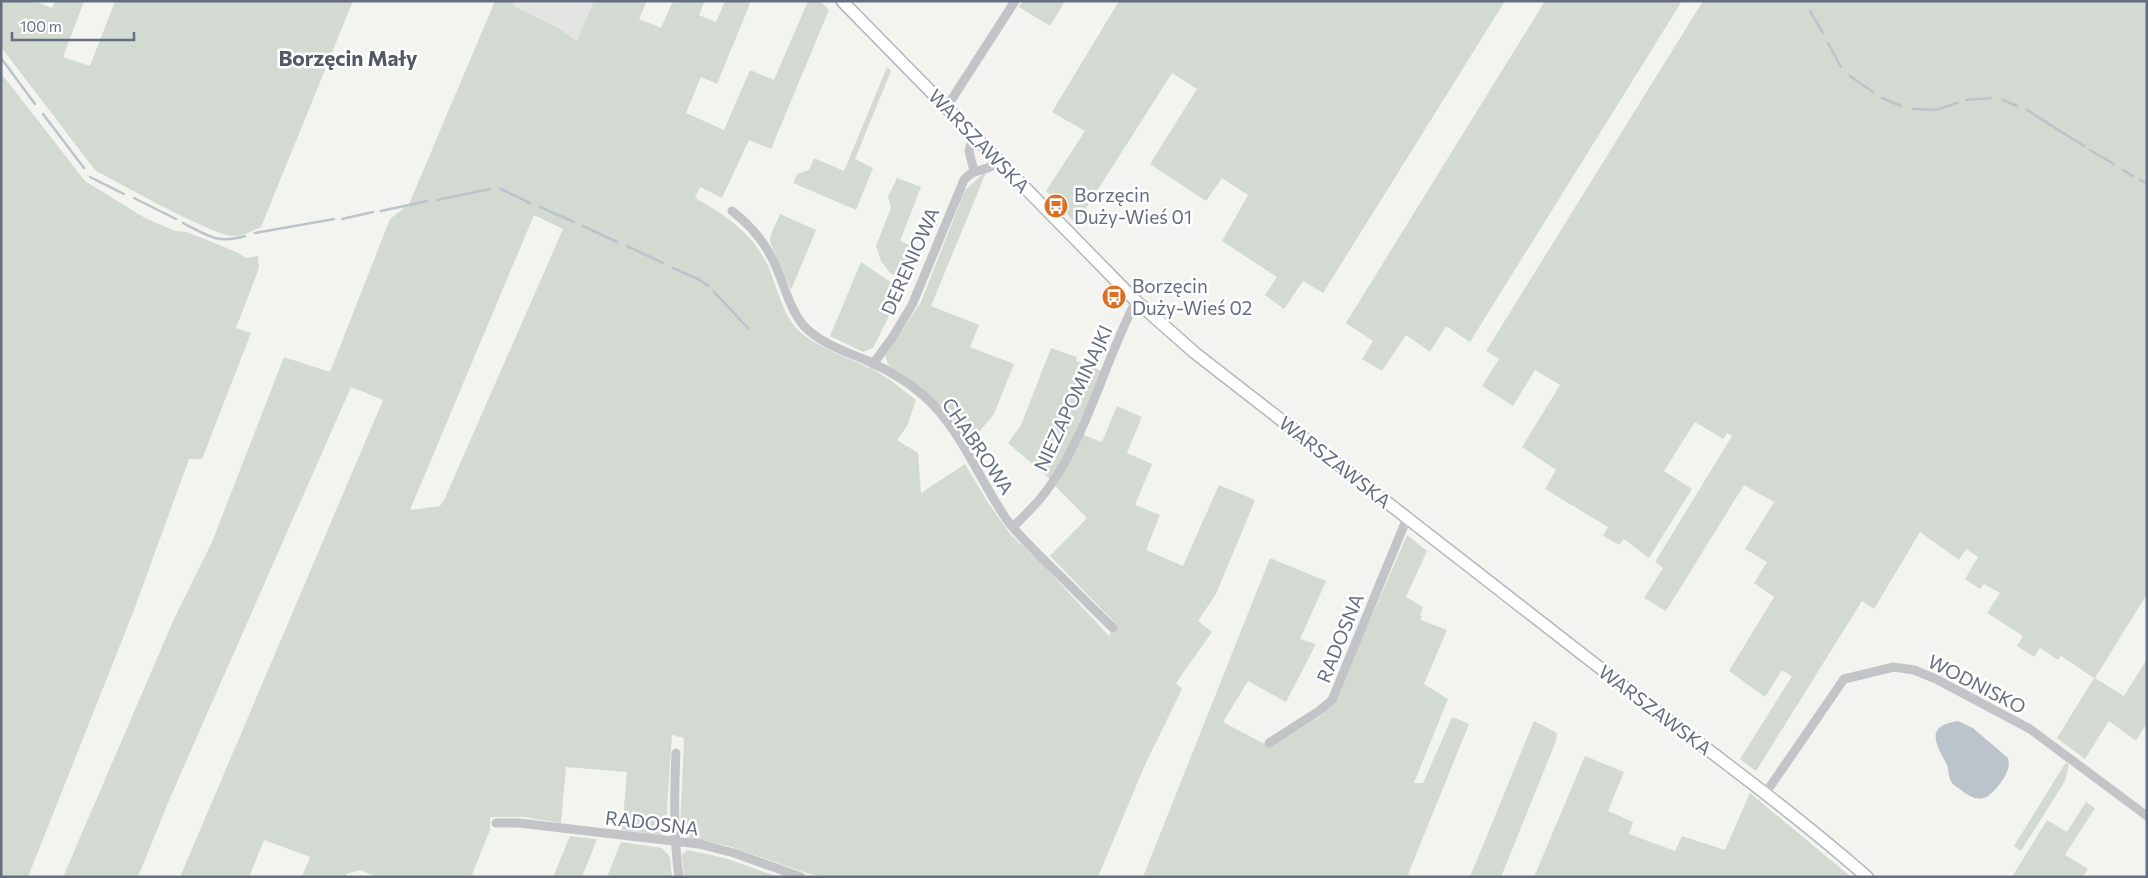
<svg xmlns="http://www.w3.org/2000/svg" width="2148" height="878" font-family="Commissioner,sans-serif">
  <rect width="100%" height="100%" fill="#f3f4ef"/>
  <path fill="#e4e4e3" d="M514,1H594L577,41L559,28L512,6Z"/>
  <g fill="#d3dad1" fill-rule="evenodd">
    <path d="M1,1H34L52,8L55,1H84L63,57L90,66L115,1H353L261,227C254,230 244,235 236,236C215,238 120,183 96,171L91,165L1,47Z"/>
    <path d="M495,1H514L513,6L559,28L577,41L594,1H647L639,19L661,28L673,1H705L699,15L716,22L725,1H751L717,84L701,77L686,113L724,130L750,70L774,80L808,1H820L829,10L771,149L749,140L722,198L700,187L695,198C724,214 752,233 767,264C777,285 781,312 798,330C815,347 854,360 876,371C890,379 903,390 916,400L907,426L897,440L918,453L921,493L965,464L987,501L1011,535L1045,567L1109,636L1115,623L1050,556L1087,518L1054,485L1081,434L1102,442L1117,406L1142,417L1127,453L1152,464L1135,505L1160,515L1146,550L1183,566L1219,485L1255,500L1216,594L1198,621L1212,632L1176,683L1182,689L1144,767L1098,877H821L800,871L729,846L688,838L680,830L684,738L672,735L667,808L668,829L662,835L622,830L627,772L566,767L561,823L523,817H490V830L471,877H377L360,870L346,874V877H302L310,857L264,840L249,877H180L383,400L351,387L170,798L138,877H63L174,619L212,542L284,357L330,372L390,219L409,204ZM534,215L563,229L445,498L440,506L410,510Z"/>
    <path d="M1023,1H1065L1050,26L1019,7Z"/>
    <path d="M1119,1H1505L1323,293L1303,281L1284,309L1265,295L1277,277L1222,241L1248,195L1222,178L1206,201L1150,164L1197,89L1172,73L1076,224L1046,191L1085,131L1052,112Z"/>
    <path d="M1545,1H1682L1470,342L1446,326L1430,352L1406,335L1382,371L1362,359L1373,341L1346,323Z"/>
    <path d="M1703,1H2147V594L2095,678L2124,696L2147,659V723L2136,741L2109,721L2085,759L2057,738L2094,678L2061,656L2058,660L2040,648L2034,657L2017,646L2023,636L1987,613L2000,593L1984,584L1980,589L1965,579L1978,557L1966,549L1959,560L1920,532L1874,609L1862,601L1756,771L1740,759L1792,676L1782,670L1765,697L1729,671L1774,597L1754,583L1767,562L1745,549L1774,502L1744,485L1666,611L1644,598L1663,568L1655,562L1732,436L1727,433L1723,439L1695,422L1664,471L1692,489L1649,558L1624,539L1619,545L1603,536L1608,527L1545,489L1556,470L1522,447L1560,385L1535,370L1513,406L1482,386L1499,359L1486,351Z"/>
    <path d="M887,67L891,71L855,159L873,168L856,210L793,183L797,174L809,170L814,158L844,171Z"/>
    <path d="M1,73L85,181L145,218L175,231L187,232L236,252L246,258L258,256L259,268L236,328L251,333L202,459H189L134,610L28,877H1Z"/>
    <path d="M987,170L931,306L979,325L970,347L1014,364L994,414L968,445L958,426L941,406L903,374L889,366L885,356L921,302L965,190Z"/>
    <path d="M897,178L921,187L900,241L916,248C915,259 913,274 902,280L890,273L881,261L876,246L891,208L888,197Z"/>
    <path d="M780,214L816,230L791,290C788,281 770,244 770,240C771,231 777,222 780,214Z"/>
    <path d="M861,262L902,290L873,348L863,352L830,336Z"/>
    <path d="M1051,348L1077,357L1076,361L1102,371L1068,448L1050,479L1008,443L1021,425Z"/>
    <path d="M1407,535L1427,551L1406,597L1423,607L1420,615L1422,616L1421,620L1447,630L1424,684L1448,699L1414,783H1423L1452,717L1469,724L1407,877H1143L1270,558L1326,581L1300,639L1316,644L1286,702L1248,681L1223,722L1270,747L1321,716L1333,705Z"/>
    <path d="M1534,721L1557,733L1556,741L1501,877H1470Z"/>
    <path d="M1585,756L1624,772L1608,811L1633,822L1629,834L1675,851L1682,836L1725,850L1750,793L1851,877H1534Z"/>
    <path d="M2066,762L2069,765L2065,781L2021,851L2014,846Z"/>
    <path d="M2086,802L2095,808L2065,855L2088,869L2083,877H2012L2047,820L2067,832Z"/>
    <path d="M570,836L597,839L582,877H553Z"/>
    <path d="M621,842L662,848L670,857L672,877H607Z"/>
    <path d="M687,850L725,858L778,877H684L682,855Z"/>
  </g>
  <path fill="#bcc4cb" d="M1958,721L1973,728L2008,758C2011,768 2005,777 1999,785C1986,802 1976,802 1961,790C1957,787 1951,784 1950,779C1948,775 1949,770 1947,765C1936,744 1924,726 1958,721Z"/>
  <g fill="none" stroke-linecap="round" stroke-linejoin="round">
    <g stroke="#bcc4cb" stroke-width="2.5">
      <path d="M1810,11L1823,33"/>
      <path d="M1828,43L1841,67"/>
      <path d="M1,58L35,104"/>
      <path d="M1850,76L1873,92"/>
      <path d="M1882,98L1901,106"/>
      <path d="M1966,100L1991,98"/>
      <path d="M2003,100L2017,106"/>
      <path d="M1913,109L1936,110L1957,103"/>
      <path d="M2027,110L2084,146"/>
      <path d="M43,114L84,168"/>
      <path d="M2090,150L2114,164"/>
      <path d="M2123,170L2133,176"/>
      <path d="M90,177L124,194"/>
      <path d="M2140,180L2147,184"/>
      <path d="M501,189L530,203"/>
      <path d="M134,198L176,219"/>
      <path d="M437,200L490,189"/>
      <path d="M540,207L574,222"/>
      <path d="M381,211L427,201"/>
      <path d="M342,219L373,212"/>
      <path d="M183,223C208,236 217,244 245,236"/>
      <path d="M583,226L617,242"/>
      <path d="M255,233L334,219"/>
      <path d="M627,246L663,263"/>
      <path d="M673,268L700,280L708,286"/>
      <path d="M714,292L748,328"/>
    </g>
    <defs>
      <path id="secondary" d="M842,1L1136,301L1195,353C1327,455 1458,559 1591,661C1683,732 1779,800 1867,877"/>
    </defs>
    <use href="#secondary" stroke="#b4b7bc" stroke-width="14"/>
    <g stroke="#c2c4c8" stroke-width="9">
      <path d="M945,106L950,102L1015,1"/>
      <path d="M973,135L969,151L974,171"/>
      <path d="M732,211C753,227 770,249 779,274C786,291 791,310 803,325C819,343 847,352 868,361C888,370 907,381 923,395C961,428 979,480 1007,520C1019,536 1034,550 1048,564C1070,585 1091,607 1113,628"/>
      <path d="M873,364L892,338L912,305L964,180C975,166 988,173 998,161"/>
      <path d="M1013,527C1025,515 1037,504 1047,490C1088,434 1104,362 1136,301"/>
      <path d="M1269,743L1319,711L1332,700L1407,518"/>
      <path d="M676,753C674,794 673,836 679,877"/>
      <path d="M1765,794L1844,679L1894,667L1914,670L1936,679L2030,729L2147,816"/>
      <path d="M496,823H519L699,844L734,853L801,877"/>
    </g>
    <use href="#secondary" stroke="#fff" stroke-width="11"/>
  </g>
  <defs>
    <symbol id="bus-disc" viewBox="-11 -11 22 22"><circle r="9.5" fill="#dc6f27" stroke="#fff"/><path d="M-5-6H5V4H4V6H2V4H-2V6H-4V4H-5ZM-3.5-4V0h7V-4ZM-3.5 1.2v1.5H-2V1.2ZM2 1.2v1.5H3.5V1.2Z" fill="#fff"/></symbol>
  </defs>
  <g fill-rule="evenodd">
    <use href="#bus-disc" x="1042" y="192" width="28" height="28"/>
    <use href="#bus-disc" x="1100" y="283" width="28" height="28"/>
  </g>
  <g text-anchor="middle" stroke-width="5" stroke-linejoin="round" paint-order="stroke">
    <g font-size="19" fill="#646e80" stroke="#fff">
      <text transform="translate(979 141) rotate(46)" y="7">WARSZAWSKA</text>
      <text transform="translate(910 261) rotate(-66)" y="7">DERENIOWA</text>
      <text transform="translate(1073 398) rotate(-65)" y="7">NIEZAPOMINAJKI</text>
      <text transform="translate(978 446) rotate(56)" y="7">CHABROWA</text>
      <text transform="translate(1335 462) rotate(38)" y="7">WARSZAWSKA</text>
      <text transform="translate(1340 638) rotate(-68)" y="7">RADOSNA</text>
      <text transform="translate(1977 684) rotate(27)" y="7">WODNISKO</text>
      <text transform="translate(1655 710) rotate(37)" y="7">WARSZAWSKA</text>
      <text transform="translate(652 823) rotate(7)" y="7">RADOSNA</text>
    </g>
    <g font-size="19" fill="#646e80" stroke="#fff" text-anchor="start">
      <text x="1074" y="202">Borzęcin<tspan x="1074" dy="22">Duży-Wieś 01</tspan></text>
      <text x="1132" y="293">Borzęcin<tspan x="1132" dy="22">Duży-Wieś 02</tspan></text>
    </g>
    <g font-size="21" font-weight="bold" fill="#515965" stroke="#fff">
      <text x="348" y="66">Borzęcin Mały</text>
    </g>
  </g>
  <rect width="2148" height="878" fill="none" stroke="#646e80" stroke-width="5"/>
  <path d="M12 32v8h122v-8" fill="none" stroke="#646e80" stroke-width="2.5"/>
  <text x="20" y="32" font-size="15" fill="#646e80" stroke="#ffffff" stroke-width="4" paint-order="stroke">100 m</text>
</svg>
